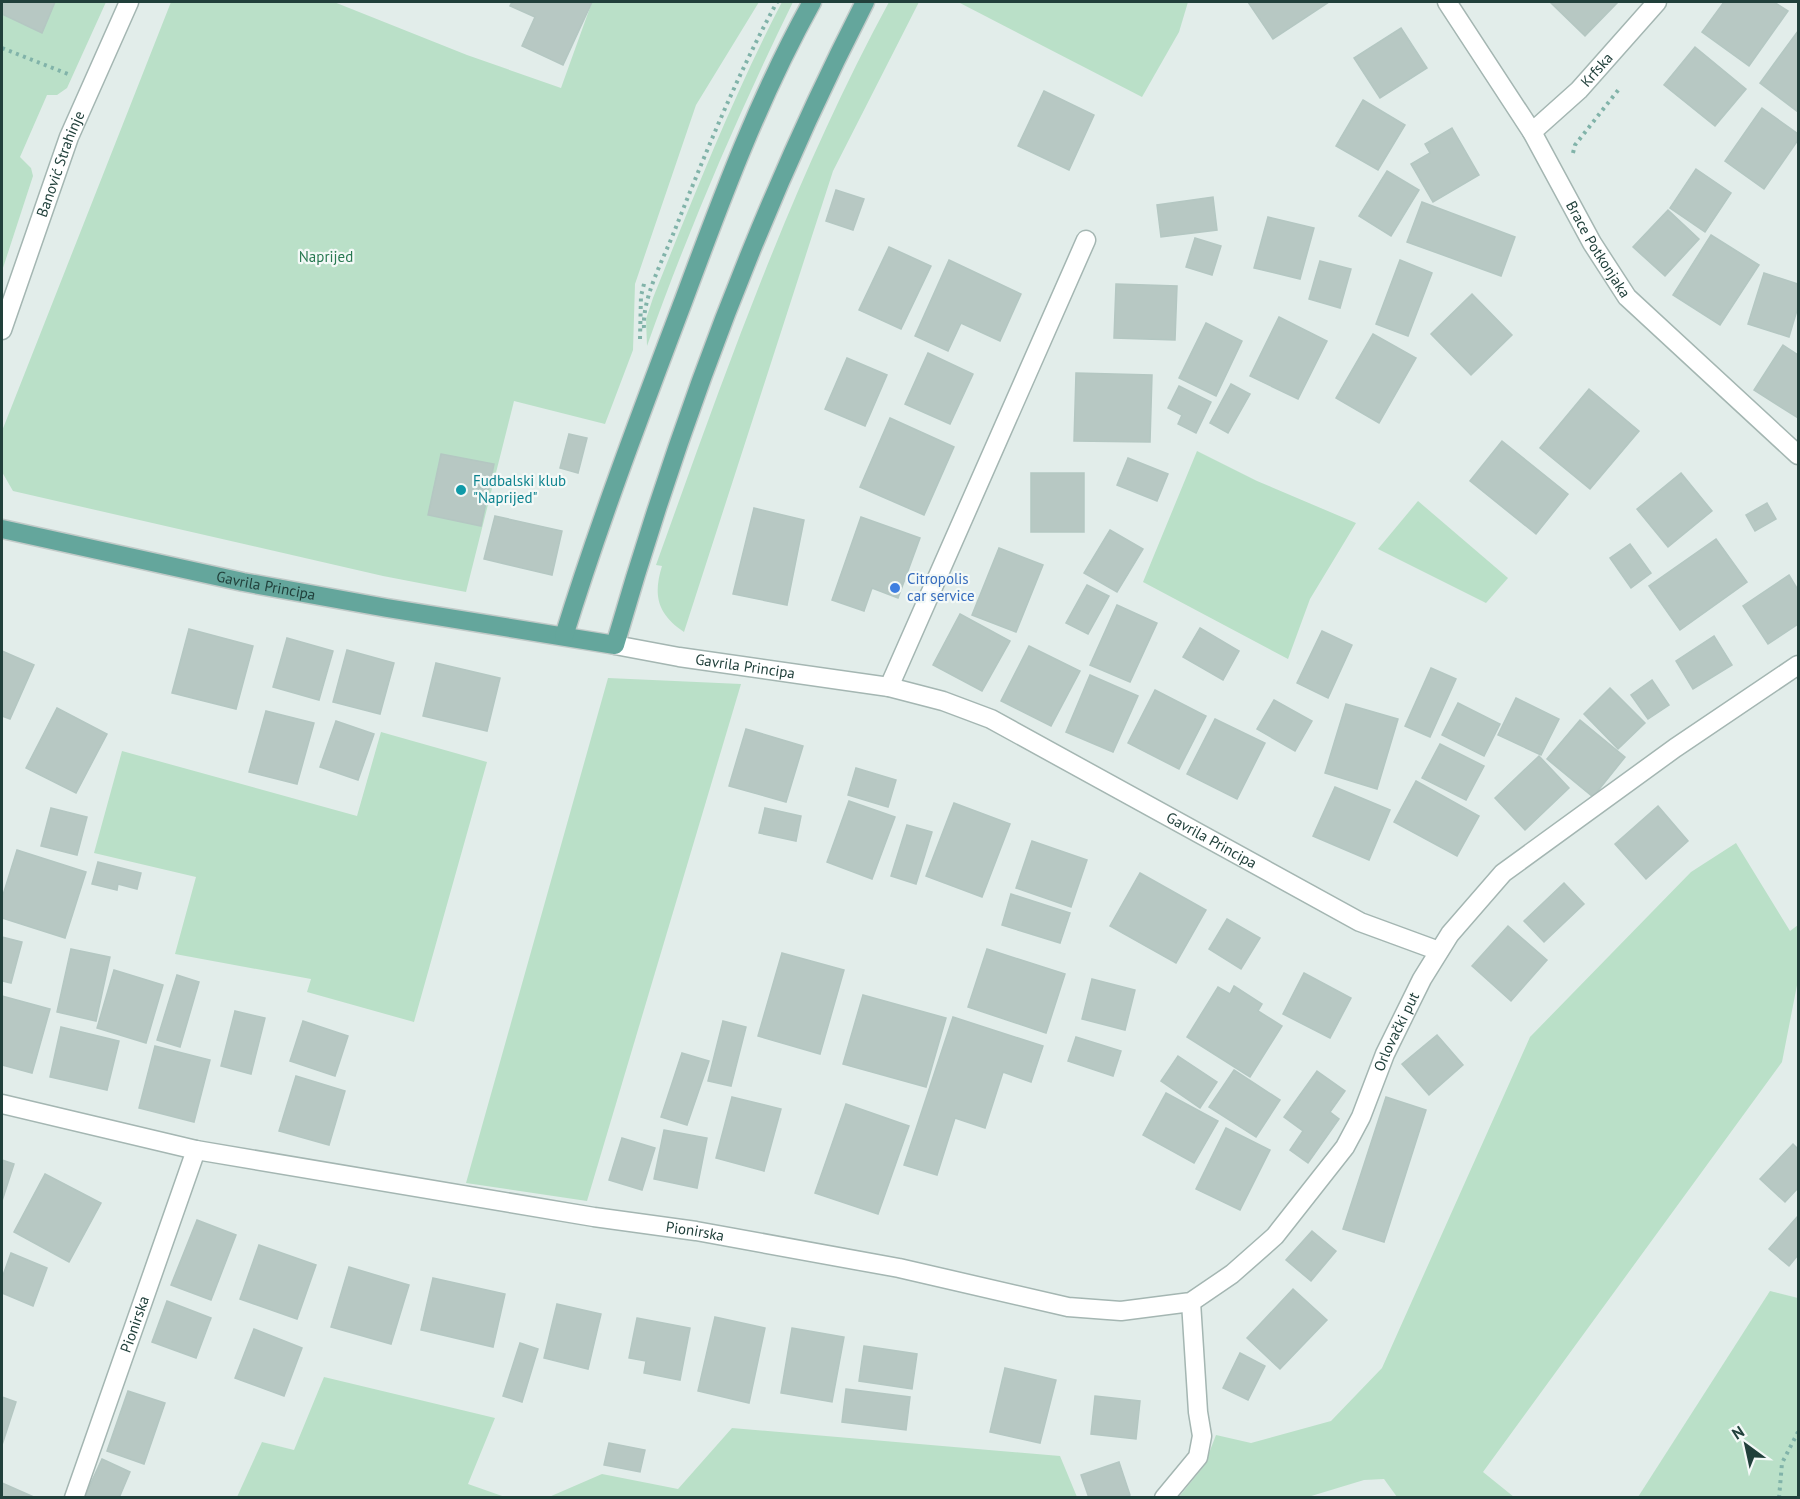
<svg xmlns="http://www.w3.org/2000/svg" width="1800" height="1499" font-family="'PT Sans',sans-serif">
  <rect width="100%" height="100%" fill="#e2edea"/>
  <g fill="#bae0c8">
    <path d="M2,2H106L67,88L57,95H47L20,157L31,168L33,176L2,271Z"/>
    <path d="M171,2H334L467,55L561,88L592,2H759L696,105L635,284L633,350L605,424L514,401L466,592L383,576L13,491L2,472V431Z"/>
    <path d="M782,2H793C738,114 689,228 647,346L646,319L653,298C693,198 732,98 782,2Z"/>
    <path d="M889,2H919L833,171L684,632C657,614 653,595 662,566L656,565C725,373 792,181 889,2Z"/>
    <path d="M958,2H1188L1179,32L1142,97Z"/>
    <path d="M1197,451L1257,481L1356,523L1310,599L1288,659L1143,582Z"/>
    <path d="M1418,501L1508,578L1486,603L1378,549Z"/>
    <path d="M608,678L741,684L587,1201L466,1183Z"/>
    <path d="M381,732L487,762L414,1022L307,992L311,979L175,954L196,877L94,853L122,751L357,816Z"/>
    <path d="M1736,843L1790,931L1798,925V980L1782,1062L1483,1472L1514,1497H1397L1384,1479L1364,1480L1308,1497L1178,1498L1204,1466L1216,1435L1251,1443L1331,1421L1382,1368L1530,1037L1691,872Z"/>
    <path d="M1770,1291L1798,1298V1497H1638Z"/>
    <path d="M324,1377L495,1418L468,1484L505,1497H237L262,1442L294,1450Z"/>
    <path d="M732,1428L1060,1456L1077,1497H549L602,1474L678,1489Z"/>
  </g>
  <g fill="#b7c8c3" stroke="#b4c7c2" stroke-width="1.5">
    <path d="M2,2H55L42,33L2,14Z"/>
    <path d="M512,2H592L563,65L522,46L535,17L510,6Z"/>
    <path d="M1248,2H1329L1273,39Z"/>
    <path d="M1550,2H1618L1585,36Z"/>
    <path d="M1724,2H1774L1788,11L1749,66L1702,32Z"/>
    <path d="M1401,28L1427,68L1380,98L1354,58Z"/>
    <path d="M1798,31V112L1760,83Z"/>
    <path d="M1695,47L1746,89L1715,126L1664,85Z"/>
    <path d="M1044,91L1094,115L1069,170L1018,146Z"/>
    <path d="M1363,100L1405,125L1378,170L1336,146Z"/>
    <path d="M1762,108L1798,134V140L1764,189L1725,161Z"/>
    <path d="M1452,128L1479,175L1433,202L1411,164L1430,153L1425,144Z"/>
    <path d="M1696,169L1731,193L1705,232L1670,208Z"/>
    <path d="M1387,171L1419,190L1391,236L1359,216Z"/>
    <path d="M836,190L864,199L853,230L826,221Z"/>
    <path d="M1213,197L1217,230L1161,237L1157,205Z"/>
    <path d="M1422,202L1515,237L1501,276L1407,242Z"/>
    <path d="M1668,210L1699,239L1665,276L1633,247Z"/>
    <path d="M1268,217L1314,228L1300,279L1254,268Z"/>
    <path d="M1711,235L1759,265L1720,325L1673,295Z"/>
    <path d="M1195,238L1221,246L1212,275L1186,267Z"/>
    <path d="M889,247L931,266L901,329L859,310Z"/>
    <path d="M949,260L1021,294L1000,341L961,323L948,351L915,336Z"/>
    <path d="M1400,260L1432,273L1408,336L1376,324Z"/>
    <path d="M1320,261L1351,269L1340,308L1309,299Z"/>
    <path d="M1764,273L1798,284V307L1789,337L1748,324Z"/>
    <path d="M1116,284L1177,286L1175,340L1114,338Z"/>
    <path d="M1472,294L1512,335L1471,375L1431,334Z"/>
    <path d="M1279,317L1327,341L1298,399L1250,376Z"/>
    <path d="M1206,323L1242,341L1216,396L1179,378Z"/>
    <path d="M1373,334L1416,358L1379,423L1336,398Z"/>
    <path d="M1783,345L1798,355V418L1754,390Z"/>
    <path d="M928,353L973,374L950,424L905,404Z"/>
    <path d="M847,358L887,375L865,426L825,409Z"/>
    <path d="M1076,373L1152,375L1150,442L1074,441Z"/>
    <path d="M1231,384L1250,394L1228,433L1210,423Z"/>
    <path d="M1179,386L1211,402L1196,433L1178,424L1182,415L1168,408Z"/>
    <path d="M1589,389L1639,431L1590,489L1540,448Z"/>
    <path d="M890,418L954,447L924,515L860,487Z"/>
    <path d="M569,434L587,438L578,473L560,468Z"/>
    <path d="M1502,441L1568,494L1536,534L1470,481Z"/>
    <path d="M441,454L494,464L481,526L428,515Z"/>
    <path d="M1128,458L1168,474L1157,501L1117,485Z"/>
    <rect x="1031" y="473" width="53" height="59"/>
    <path d="M1681,473L1712,511L1668,547L1637,509Z"/>
    <path d="M1767,503L1776,519L1755,531L1746,515Z"/>
    <path d="M754,508L804,520L787,605L733,594Z"/>
    <path d="M495,516L562,531L552,575L484,559Z"/>
    <path d="M861,517L920,538L898,598L872,588L864,611L832,600Z"/>
    <path d="M1110,530L1143,549L1117,592L1084,573Z"/>
    <path d="M1716,539L1747,582L1680,630L1649,586Z"/>
    <path d="M1630,544L1651,573L1631,588L1610,558Z"/>
    <path d="M999,548L1043,565L1016,632L972,615Z"/>
    <path d="M1789,575L1798,590V624L1768,644L1743,606Z"/>
    <path d="M1087,585L1109,596L1088,634L1066,623Z"/>
    <path d="M1117,605L1157,623L1130,682L1090,665Z"/>
    <path d="M960,614L1010,641L982,691L933,665Z"/>
    <path d="M1200,628L1239,651L1223,680L1183,657Z"/>
    <path d="M189,629L253,646L236,709L172,693Z"/>
    <path d="M1322,631L1352,645L1328,698L1297,683Z"/>
    <path d="M1714,636L1732,665L1693,689L1676,661Z"/>
    <path d="M287,638L333,651L319,700L273,687Z"/>
    <path d="M1029,646L1080,671L1051,726L1001,701Z"/>
    <path d="M347,650L394,663L380,714L333,702Z"/>
    <path d="M2,651L34,665L10,719L2,716Z"/>
    <path d="M436,663L500,678L487,731L423,716Z"/>
    <path d="M1431,668L1456,679L1430,737L1405,726Z"/>
    <path d="M1090,675L1138,696L1113,752L1066,732Z"/>
    <path d="M1652,680L1669,705L1648,719L1631,695Z"/>
    <path d="M1610,688L1645,723L1618,749L1584,714Z"/>
    <path d="M1155,690L1206,716L1179,769L1128,743Z"/>
    <path d="M1516,698L1559,719L1541,755L1498,735Z"/>
    <path d="M1274,700L1312,721L1295,751L1257,729Z"/>
    <path d="M1458,703L1500,724L1484,756L1442,735Z"/>
    <path d="M1346,704L1398,719L1377,789L1325,773Z"/>
    <path d="M57,708L107,734L76,793L26,768Z"/>
    <path d="M266,711L314,723L297,784L249,772Z"/>
    <path d="M1215,719L1265,743L1237,799L1187,774Z"/>
    <path d="M1580,720L1625,757L1593,797L1547,759Z"/>
    <path d="M336,721L374,734L358,780L320,767Z"/>
    <path d="M746,729L803,746L786,802L729,786Z"/>
    <path d="M1440,744L1484,766L1466,800L1422,778Z"/>
    <path d="M1539,756L1569,788L1525,830L1495,798Z"/>
    <path d="M856,768L896,780L888,807L848,795Z"/>
    <path d="M1416,781L1479,816L1457,856L1394,822Z"/>
    <path d="M1335,787L1390,810L1369,860L1313,836Z"/>
    <path d="M849,801L895,817L872,879L827,862Z"/>
    <path d="M954,803L1010,824L982,897L926,876Z"/>
    <path d="M1658,806L1688,841L1646,879L1615,844Z"/>
    <path d="M51,808L87,817L77,855L41,846Z"/>
    <path d="M765,808L801,816L796,841L759,833Z"/>
    <path d="M907,825L932,832L916,884L891,876Z"/>
    <path d="M1032,841L1087,860L1071,907L1016,888Z"/>
    <path d="M17,850L86,872L65,938L2,918V898Z"/>
    <path d="M98,862L141,873L137,889L118,884L117,890L92,884Z"/>
    <path d="M1140,873L1206,910L1176,963L1110,926Z"/>
    <path d="M1564,883L1584,904L1544,942L1524,921Z"/>
    <path d="M1011,894L1070,913L1060,943L1002,925Z"/>
    <path d="M1227,919L1260,938L1241,969L1209,949Z"/>
    <path d="M1508,926L1547,960L1511,1001L1472,966Z"/>
    <path d="M2,937L22,942L11,983L2,981Z"/>
    <path d="M71,949L110,957L96,1021L57,1012Z"/>
    <path d="M987,949L1065,974L1046,1033L968,1007Z"/>
    <path d="M782,953L844,970L820,1054L758,1036Z"/>
    <path d="M114,970L163,985L146,1043L97,1028Z"/>
    <path d="M1304,973L1351,998L1330,1038L1283,1014Z"/>
    <path d="M177,975L199,982L180,1047L157,1040Z"/>
    <path d="M1092,979L1135,990L1125,1030L1082,1019Z"/>
    <path d="M1234,986L1262,1004L1258,1011L1282,1026L1250,1077L1187,1037L1218,987L1230,994Z"/>
    <path d="M863,995L946,1018L926,1087L843,1064Z"/>
    <path d="M2,996L50,1009L32,1073L2,1065Z"/>
    <path d="M235,1011L265,1018L251,1074L221,1066Z"/>
    <path d="M953,1017L1043,1046L1031,1082L1003,1072L985,1128L955,1118L937,1175L904,1165Z"/>
    <path d="M303,1021L348,1036L335,1076L290,1061Z"/>
    <path d="M723,1021L746,1027L731,1086L708,1081Z"/>
    <path d="M61,1027L119,1041L107,1090L50,1077Z"/>
    <path d="M1437,1035L1463,1065L1429,1095L1402,1064Z"/>
    <path d="M1076,1037L1121,1051L1113,1076L1068,1061Z"/>
    <path d="M155,1046L210,1060L194,1122L139,1108Z"/>
    <path d="M682,1053L709,1061L687,1125L661,1117Z"/>
    <path d="M1178,1056L1217,1082L1200,1108L1161,1081Z"/>
    <path d="M1234,1070L1280,1100L1256,1137L1209,1107Z"/>
    <path d="M1317,1071L1345,1091L1330,1112L1339,1119L1308,1163L1290,1150L1303,1131L1284,1117Z"/>
    <path d="M296,1076L345,1091L329,1145L279,1131Z"/>
    <path d="M1166,1093L1218,1121L1194,1163L1143,1135Z"/>
    <path d="M732,1097L781,1109L764,1171L716,1158Z"/>
    <path d="M1386,1097L1426,1110L1384,1242L1343,1229Z"/>
    <path d="M846,1104L909,1126L878,1214L815,1193Z"/>
    <path d="M1226,1128L1270,1150L1240,1210L1196,1189Z"/>
    <path d="M664,1130L707,1138L697,1188L654,1179Z"/>
    <path d="M622,1138L655,1148L642,1190L609,1180Z"/>
    <path d="M1793,1144L1798,1149V1188L1785,1202L1760,1179Z"/>
    <path d="M2,1160L14,1164L2,1201Z"/>
    <path d="M45,1174L101,1203L69,1262L14,1232Z"/>
    <path d="M1797,1217L1798,1219V1255L1789,1266L1769,1249Z"/>
    <path d="M197,1220L236,1235L211,1300L171,1285Z"/>
    <path d="M1312,1231L1336,1251L1311,1281L1286,1260Z"/>
    <path d="M259,1245L316,1265L297,1319L240,1299Z"/>
    <path d="M11,1253L47,1268L33,1306L2,1293V1278Z"/>
    <path d="M349,1267L409,1285L391,1344L331,1327Z"/>
    <path d="M433,1278L505,1294L493,1347L421,1330Z"/>
    <path d="M1293,1289L1327,1320L1280,1369L1247,1338Z"/>
    <path d="M167,1301L211,1318L196,1358L152,1342Z"/>
    <path d="M557,1304L601,1314L588,1369L544,1358Z"/>
    <path d="M715,1317L765,1328L749,1403L698,1391Z"/>
    <path d="M637,1318L690,1328L680,1380L644,1373L646,1361L629,1358Z"/>
    <path d="M792,1328L844,1337L832,1402L781,1393Z"/>
    <path d="M254,1329L302,1348L284,1396L235,1378Z"/>
    <path d="M520,1343L538,1349L522,1402L503,1396Z"/>
    <path d="M864,1346L917,1354L912,1389L859,1381Z"/>
    <path d="M1240,1353L1265,1366L1248,1400L1223,1388Z"/>
    <path d="M1005,1368L1056,1380L1040,1443L990,1432Z"/>
    <path d="M846,1389L910,1397L906,1430L842,1422Z"/>
    <path d="M128,1391L165,1403L144,1464L107,1451Z"/>
    <path d="M1095,1396L1140,1401L1136,1439L1091,1434Z"/>
    <path d="M2,1397L16,1402L2,1445Z"/>
    <path d="M609,1443L645,1450L640,1472L604,1465Z"/>
    <path d="M102,1459L130,1472L119,1498H84Z"/>
    <path d="M1119,1462L1130,1495L1122,1498H1089L1081,1475Z"/>
    <path d="M2,1483L36,1498H2Z"/>
  </g>
  <g fill="none" stroke-linecap="round" stroke-linejoin="round">
    <defs>
      <g id="minor">
        <path id="s1" d="M1447,2L1532,132L1592,243L1627,297L1798,455"/>
        <path id="s2" d="M1532,132L1579,90L1657,2"/>
        <path id="s3" d="M2,330L69,137L129,2"/>
        <path id="s4" d="M615,645L679,657L889,687L943,701L991,719L1360,922L1439,951"/>
        <path d="M889,687L1086,240"/>
        <path id="s5" d="M2,1104L196,1150L594,1217L696,1231L899,1268L1068,1307L1121,1311L1191,1302L1232,1274L1275,1236L1345,1147L1361,1117L1385,1054L1422,979L1450,934L1503,873L1675,748L1798,665"/>
        <path id="s6" d="M74,1498L196,1150"/>
        <path d="M1164,1498L1198,1457L1202,1436L1198,1412L1191,1302"/>
      </g>
      <g id="major">
        <path id="s7" d="M2,529L243,582L387,608L615,645C679,424 760,207 865,2"/>
        <path d="M564,636C599,523 641,413 683,302C721,200 759,97 812,2"/>
      </g>
    </defs>
    <use href="#minor" stroke="#a4b6b2" stroke-width="21"/>
    <use href="#major" stroke="#c1cac8" stroke-width="21"/>
    <g stroke="#81b3a9" stroke-width="4" stroke-dasharray="3 4.5" stroke-linecap="butt">
      <path d="M2,48L68,74"/>
      <path d="M1573,153L1575,145L1619,89"/>
      <path d="M644,328C642,298 663,260 674,232C705,154 737,75 777,2"/>
      <path d="M640,339L641,296L645,280"/>
      <path d="M1779,1498L1782,1463L1798,1432"/>
    </g>
    <use href="#minor" stroke="#fff" stroke-width="18"/>
    <use href="#major" stroke="#64a69c" stroke-width="18"/>
  </g>
  <circle fill="#0f9aa8" stroke="#f3f9f7" stroke-width="2" cx="461" cy="490" r="6"/>
  <circle fill="#3f7fe0" stroke="#f3f9f7" stroke-width="2" cx="895" cy="588" r="6"/>
  <g text-anchor="middle" stroke-width="4.5" stroke-linejoin="round" paint-order="stroke">
    <g font-size="15" fill="#21403b" stroke="#f3f9f7">
      <text dy="5" stroke="none"><textPath href="#s2" startOffset="90">Krfska</textPath></text>
      <text dy="5" stroke="none"><textPath href="#s3" startOffset="176">Banović Strahinje</textPath></text>
      <text dy="5" stroke="none"><textPath href="#s1" startOffset="290">Brace Potkonjaka</textPath></text>
      <text dy="5" stroke="none"><textPath href="#s7" startOffset="270">Gavrila Principa</textPath></text>
      <text dy="5" stroke="none"><textPath href="#s4" startOffset="132">Gavrila Principa</textPath></text>
      <text dy="5" stroke="none"><textPath href="#s4" startOffset="636">Gavrila Principa</textPath></text>
      <text dy="5" stroke="none"><textPath href="#s5" startOffset="1556">Orlovački put</textPath></text>
      <text dy="5" stroke="none"><textPath href="#s5" startOffset="705">Pionirska</textPath></text>
      <text dy="5" stroke="none"><textPath href="#s6" startOffset="184">Pionirska</textPath></text>
    </g>
    <g font-size="15" fill="#287951" stroke="#f3f9f7">
      <text x="326" y="262">Naprijed</text>
    </g>
    <g font-size="15" fill="#0d838f" stroke="#f3f9f7" text-anchor="start">
      <text x="473" y="486">Fudbalski klub<tspan x="473" dy="17">"Naprijed"</tspan></text>
    </g>
    <g font-size="15" fill="#366cbe" stroke="#f3f9f7" text-anchor="start">
      <text x="907" y="584">Citropolis<tspan x="907" dy="17">car service</tspan></text>
    </g>
  </g>
  <rect width="1800" height="1499" fill="none" stroke="#21403b" stroke-width="6"/>
  <g transform="translate(1746 1445) rotate(327)" stroke="#f3f9f7" stroke-width="4.5" paint-order="stroke">
  <path d="M0-4.5L10 22L0 15L-10 22Z" fill="#21403b"/>
  <text y="-9" font-size="16" font-weight="bold" text-anchor="middle" fill="#21403b">N</text>
  </g>
</svg>
